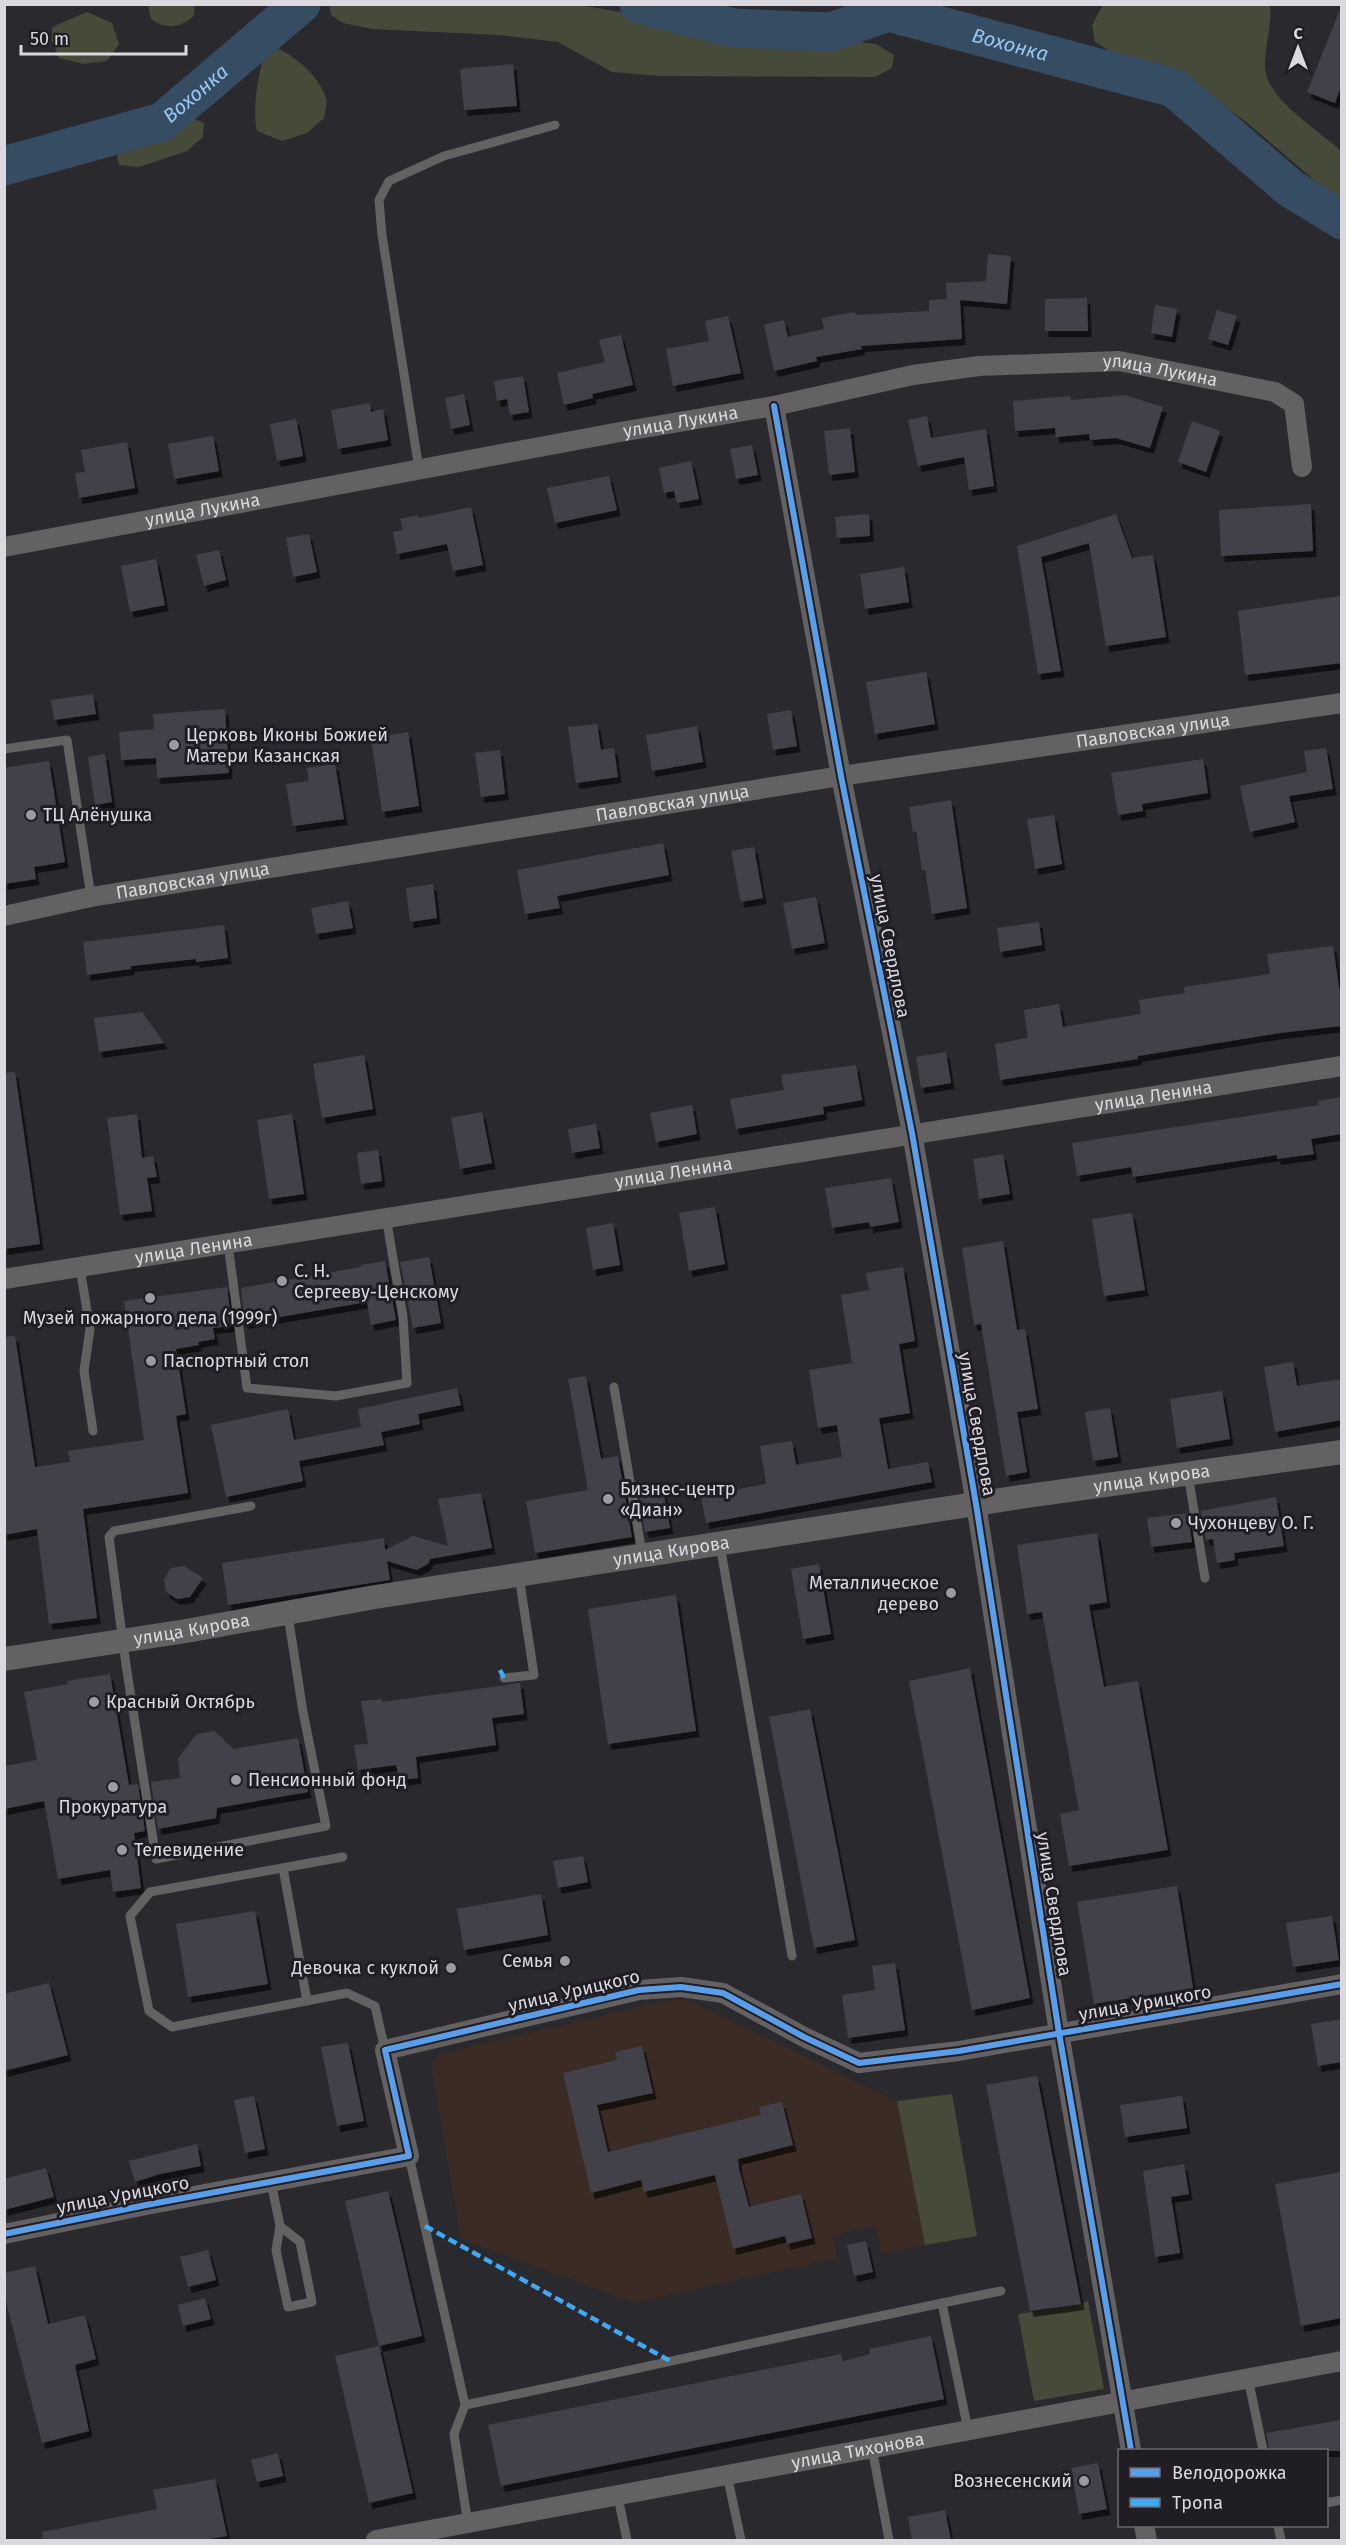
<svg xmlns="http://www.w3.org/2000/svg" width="1346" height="2545" font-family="'Fira Sans',sans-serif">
  <defs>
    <filter id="shadow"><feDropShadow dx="3.5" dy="6" stdDeviation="0" flood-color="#0009"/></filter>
  </defs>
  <rect width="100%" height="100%" fill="#2a292d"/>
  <path fill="#3a2b24" d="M673,1999L692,2002L897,2101L925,2245L882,2253L875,2226L833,2236L837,2258L634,2303L461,2239L431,2065L440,2054Z"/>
  <g fill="#464a39">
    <path d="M148,5H195L194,16C179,28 168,30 151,19Z"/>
    <path d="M329,5H579L640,15L754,41H851L876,44L894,55L892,68L875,77L662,76L612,72L558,42L499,35L372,29L343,23L331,15Z"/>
    <path d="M1103,5H1270C1272,25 1265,45 1265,66C1265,99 1319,130 1341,151V203L1245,121L1191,83L1126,61L1095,42L1092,25Z"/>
    <path d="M87,12L112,23L119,44L107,61L84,64L59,58L52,41V27Z"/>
    <path d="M279,49C296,57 318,76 325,95C328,101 325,112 324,118L307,133L282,141L257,131C252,114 258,71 265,54Z"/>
    <path d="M192,118L204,123L203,137L187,151L139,167L119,165L117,155Z"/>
    <path d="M952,2094L977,2236L925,2245L897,2101Z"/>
    <path d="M1088,2301L1104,2389L1034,2401L1018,2314L1081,2304Z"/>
  </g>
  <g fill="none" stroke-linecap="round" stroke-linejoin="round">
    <g stroke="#354c62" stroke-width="39">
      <path id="s1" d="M639,4L734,28L831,32L888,12L1174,88L1290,188L1342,220"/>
      <path id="s2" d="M4,166L162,122L301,4"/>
    </g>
  </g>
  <g fill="#434148" filter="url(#shadow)">
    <path d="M1341,7V86L1335,103L1307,92Z"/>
    <path d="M513,64L517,106L464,110L460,69Z"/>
    <path d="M988,254L1011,256L1007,304L960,300L962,339L861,346L862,349L816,357L817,361L774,371L764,325L784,320L788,337L824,329L822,318L855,312L856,315L929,311V300L950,299H947L946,283L986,281Z"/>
    <path d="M1087,298L1088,331H1045V299Z"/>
    <path d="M1155,305L1177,309L1172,337L1151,333Z"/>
    <path d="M1217,310L1237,316L1228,345L1208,339Z"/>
    <path d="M728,316L741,373L673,386L666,349L709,341L705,321Z"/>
    <path d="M621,335L633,385L592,394L593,398L564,405L557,373L605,362L599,340Z"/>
    <path d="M523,376L529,412L510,415L507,399L497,401L494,381Z"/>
    <path d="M464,394L470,425L451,429L445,398Z"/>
    <path d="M1125,395L1163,407L1150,448L1116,438L1090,440L1089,434L1056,437L1055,428L1015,431L1013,401L1070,396L1071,400Z"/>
    <path d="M370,403L371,412L383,409L388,440L338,449L331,410Z"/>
    <path d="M927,416L931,438L986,429L994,486L969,490L964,457L918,466L908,420Z"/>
    <path d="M296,419L303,456L277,461L270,424Z"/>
    <path d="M1192,421L1220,431L1206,472L1178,462Z"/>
    <path d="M850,428L855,472L829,475L824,431Z"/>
    <path d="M213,436L219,471L174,479L168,444Z"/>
    <path d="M127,442L135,488L79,498L75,473L85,472L81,450Z"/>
    <path d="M752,445L758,475L736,479L730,449Z"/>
    <path d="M691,461L699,499L677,503L674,491L664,493L659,468Z"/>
    <path d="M609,476L617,510L555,523L547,488Z"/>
    <path d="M1311,504L1313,551L1221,556L1219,510Z"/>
    <path d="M471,507L483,565L453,571L447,544L397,554L393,532L403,530L400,519L418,515L419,518Z"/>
    <path d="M869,514L870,536L837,538L835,517Z"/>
    <path d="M1116,514L1132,558L1153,555L1166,637L1106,646L1089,543L1041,557L1061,671L1038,674L1017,546Z"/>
    <path d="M309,534L317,572L293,577L286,538Z"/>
    <path d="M219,550L226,580L204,586L196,555Z"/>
    <path d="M156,559L165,605L130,612L121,566Z"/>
    <path d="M904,567L909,602L865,609L860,574Z"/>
    <path d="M1341,596V663L1245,675L1238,611Z"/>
    <path d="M926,672L935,724L875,734L866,682Z"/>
    <path d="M93,694L96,714L54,720L51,700Z"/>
    <path d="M225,709L229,773L157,778L156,758L121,760L119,732L154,729L153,714Z"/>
    <path d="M791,710L797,746L773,750L767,714Z"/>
    <path d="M597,724L601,750L614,748L618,777L576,783L568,727Z"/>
    <path d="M697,726L703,762L652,771L646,735Z"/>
    <path d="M408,732L419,806L382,812L371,738Z"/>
    <path d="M1326,748L1333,789L1289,796L1295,822L1250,832L1240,786L1307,772L1304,751Z"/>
    <path d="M500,750L505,794L481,797L475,753Z"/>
    <path d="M105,754L112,802L95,805L88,757Z"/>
    <path d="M1203,759L1208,793L1142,804L1143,811L1118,815L1111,773Z"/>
    <path d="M49,761L65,862L34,867L36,879L4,884V768Z"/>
    <path d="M335,764L344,819L293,826L286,784L309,781L307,768Z"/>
    <path d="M951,800L967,908L932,914L925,870H922L916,831L913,832L909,807Z"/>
    <path d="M1054,815L1062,864L1035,869L1027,819Z"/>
    <path d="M663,843L669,875L557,896L560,908L525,914L517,870Z"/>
    <path d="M754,847L763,898L741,902L731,851Z"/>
    <path d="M433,884L437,918L410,922L406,888Z"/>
    <path d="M816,897L825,943L792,949L783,903Z"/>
    <path d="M348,901L353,928L316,934L311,908Z"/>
    <path d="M1039,922L1042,945L1000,952L997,928Z"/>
    <path d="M224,925L228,958L196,962V959L131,966V969L87,975L83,942Z"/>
    <path d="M1333,946L1341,1000V1026L1280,1033L1138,1056V1059L1000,1080L995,1044L1028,1038L1024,1010L1059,1004L1063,1027L1141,1014L1139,1000L1185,993L1184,987L1270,974L1267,954Z"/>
    <path d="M142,1012L164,1043L99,1052L94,1018Z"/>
    <path d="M946,1052L951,1083L921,1088L916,1057Z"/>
    <path d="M364,1055L373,1109L322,1118L313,1064Z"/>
    <path d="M856,1065L862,1100L823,1107L824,1114L736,1129L730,1099L784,1090L781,1075Z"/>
    <path d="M15,1072L40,1244L4,1249V1073Z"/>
    <path d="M1341,1097V1134L1311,1139L1314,1154L1277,1159V1155L1133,1177L1131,1167L1077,1176L1072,1143L1319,1105L1318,1101Z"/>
    <path d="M692,1105L697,1134L656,1142L650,1113Z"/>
    <path d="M482,1112L492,1163L460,1169L451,1118Z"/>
    <path d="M137,1114L142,1158L153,1156L157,1177L147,1178L152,1211L120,1215L107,1118Z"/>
    <path d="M292,1114L304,1194L269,1199L257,1120Z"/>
    <path d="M596,1124L600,1148L572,1153L568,1129Z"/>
    <path d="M378,1150L382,1181L361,1184L357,1153Z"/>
    <path d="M1003,1154L1010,1194L979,1199L973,1159Z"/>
    <path d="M891,1178L899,1222L870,1227L869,1222L832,1228L825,1188Z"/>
    <path d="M715,1207L725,1264L689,1271L679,1213Z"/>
    <path d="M1132,1213L1145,1290L1104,1296L1092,1219Z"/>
    <path d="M613,1223L620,1265L593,1270L586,1228Z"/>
    <path d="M1003,1241L1017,1330L1025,1329L1038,1409L1017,1412L1027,1472L1006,1476L981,1324L974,1325L962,1248Z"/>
    <path d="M429,1257L441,1323L413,1328L400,1262Z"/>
    <path d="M385,1261L396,1320L371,1325L367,1302L245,1323L241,1288L361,1267V1265Z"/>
    <path d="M903,1267L915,1341L899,1344L910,1413L879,1418L888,1469L928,1462L932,1482L706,1523L701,1496L766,1484L760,1446L792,1441L796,1465L842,1457L837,1425L818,1428L809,1370L852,1363L841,1295L869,1290L866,1273Z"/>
    <path d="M227,1287L232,1326L213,1328L215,1339L198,1342L199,1345L176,1349L186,1414L176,1416L188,1493L83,1509L97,1618L49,1624L37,1529L4,1535V1337L15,1336L35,1467L70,1462L68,1451L144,1440L124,1301Z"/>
    <path d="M1293,1362L1297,1386L1341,1379V1420L1275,1432L1264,1367Z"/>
    <path d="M586,1376L601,1459L618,1456L632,1537L535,1553L526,1501L588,1490L568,1379Z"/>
    <path d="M457,1388L461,1405L418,1414L420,1424L381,1432L384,1445L299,1461L303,1481L226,1497L211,1425L288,1409L294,1440L361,1427L358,1409Z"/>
    <path d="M1222,1391L1230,1439L1177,1448L1170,1399Z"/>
    <path d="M1110,1408L1118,1457L1093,1461L1085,1412Z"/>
    <path d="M662,1485L670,1528L645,1532L638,1489Z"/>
    <path d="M481,1493L492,1548L430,1559L428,1564L417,1570L387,1561L390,1580L228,1605L222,1563L384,1538L385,1550L413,1536L448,1546L438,1499Z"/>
    <path d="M1276,1497L1284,1546L1234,1553L1235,1560L1217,1563L1213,1539L1206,1540L1201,1511Z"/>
    <path d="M1188,1513L1192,1542L1151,1547L1147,1518Z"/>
    <path d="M1097,1533L1107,1602L1089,1605L1104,1687L1138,1681L1168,1850L1069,1866L1060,1814L1079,1810L1042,1612L1027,1614L1017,1545Z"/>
    <path d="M819,1564L831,1634L803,1639L791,1569Z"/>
    <path d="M184,1566L203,1578L190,1597L177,1599L166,1592L164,1579L171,1568Z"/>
    <path d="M676,1595L696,1731L608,1744L588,1609Z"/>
    <path d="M970,1668L1030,1998L972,2010L909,1681Z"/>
    <path d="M110,1674L129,1785L138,1784L145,1831L134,1833L141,1888L113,1892L110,1870L58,1879L44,1801L4,1809V1766L37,1760L24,1692L68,1684L67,1681Z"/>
    <path d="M520,1683L524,1714L492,1718L496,1745L416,1757L418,1778L400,1780L396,1765L358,1770L354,1745L368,1744L361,1701L382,1699V1702Z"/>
    <path d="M810,1709L855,1940L814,1948L769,1717Z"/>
    <path d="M215,1731L233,1749L298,1738L308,1792L217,1808L216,1818L158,1829L151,1782L180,1778L178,1758L197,1734Z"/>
    <path d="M583,1856L588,1882L558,1888L553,1861Z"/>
    <path d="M1177,1886L1193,1988L1094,2004L1077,1902Z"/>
    <path d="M541,1894L548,1935L464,1950L457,1909Z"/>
    <path d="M255,1911L268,1984L188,1997L176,1924Z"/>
    <path d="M1332,1916L1339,1960L1293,1967L1286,1923Z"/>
    <path d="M895,1963L905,2030L848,2038L842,1995L875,1990L872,1966Z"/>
    <path d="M49,1983L68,2055L4,2071V1994Z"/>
    <path d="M1341,2019V2062L1318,2066L1311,2024Z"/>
    <path d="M348,2043L364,2121L337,2126L321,2047Z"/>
    <path d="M642,2046L653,2093L597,2105L608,2152L761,2115L759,2107L782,2102L793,2145L738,2159L739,2169L749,2207L801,2194L812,2238L787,2244L785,2236L733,2249L715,2175L644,2192L641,2180L591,2193L563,2073L617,2060L615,2052Z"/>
    <path d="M1037,2076L1081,2304L1030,2311L986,2085Z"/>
    <path d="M254,2096L265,2149L245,2153L234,2100Z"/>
    <path d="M1182,2096L1187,2128L1125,2137L1120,2105Z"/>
    <path d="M197,2144L201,2166L160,2174L135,2182L129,2161Z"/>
    <path d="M1184,2164L1189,2194L1171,2197L1180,2253L1155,2257L1143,2171Z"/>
    <path d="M46,2168L54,2197L4,2210V2179Z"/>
    <path d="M1341,2172V2318L1301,2326L1275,2184Z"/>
    <path d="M388,2191L422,2336L379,2346L345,2201Z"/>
    <path d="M866,2241L873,2272L854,2276L847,2245Z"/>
    <path d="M208,2250L216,2280L188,2287L180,2257Z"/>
    <path d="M35,2266L48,2324L85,2315L96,2359L75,2365L89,2431L42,2443L4,2293V2273Z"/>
    <path d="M205,2298L211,2319L183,2326L178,2305Z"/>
    <path d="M931,2336L944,2399L501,2486L488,2425L841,2354L843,2361L870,2354L869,2349Z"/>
    <path d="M379,2346L413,2493L369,2503L335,2356Z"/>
    <path d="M1341,2420V2451H1270L1266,2433Z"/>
    <path d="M278,2453L283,2476L257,2482L251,2460Z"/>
    <path d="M1098,2463L1107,2509L1079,2514L1071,2468Z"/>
    <path d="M215,2479L227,2536L198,2541H43L42,2532L157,2509L153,2490Z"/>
    <path d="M945,2510L951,2541H912L908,2517Z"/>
  </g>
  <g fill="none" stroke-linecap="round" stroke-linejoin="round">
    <g stroke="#636161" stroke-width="9">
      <path d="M419,469L382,235L379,200L389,181L444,156L555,125"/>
      <path d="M4,749L67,740L91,897"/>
      <path d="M228,1244L247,1388L336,1396L407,1383L403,1317L386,1217"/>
      <path d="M80,1268L90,1329L84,1371L93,1431"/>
      <path d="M614,1387L642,1553"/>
      <path d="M1188,1474L1205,1578"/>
      <path d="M251,1506L114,1531L109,1537L126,1665L156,1859L326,1826L303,1712L288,1615"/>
      <path d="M720,1545L792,1956"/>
      <path d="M504,1678L534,1675L519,1576"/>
      <path d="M343,1857L150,1892L130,1916L149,2011L172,2027L347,1993L375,2006L385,2050"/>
      <path d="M283,1868L307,2001"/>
      <path d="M409,2156L465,2405L454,2434L468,2524"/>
      <path d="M271,2182L280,2226L276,2250L288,2307L312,2302L300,2242L280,2226"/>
      <path d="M942,2303L968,2430"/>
      <path d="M1248,2378L1263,2450"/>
      <path d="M465,2405C644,2368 822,2327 1001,2291"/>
      <path d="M872,2448L889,2540"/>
      <path d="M727,2475L741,2540"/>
      <path d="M618,2497L627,2540"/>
      <path d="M1326,2503L1342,2500"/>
      <path d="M1278,2526L1281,2540"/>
    </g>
    <g stroke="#636161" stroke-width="20">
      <path d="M774,406L841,776L912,1133L976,1504L1059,2033L1131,2450"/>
      <path id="s3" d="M4,547L620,432L774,406L913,375L979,366L1119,361L1275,392L1294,404L1302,467"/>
      <path id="s4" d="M4,916L91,897L841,776L1342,703"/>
      <path id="s5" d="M4,1279L1342,1066"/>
      <path d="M4,2234L146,2205L409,2156L385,2050L639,1990L681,1987L723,1993L804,2037L859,2063L959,2051L1342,1984"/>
      <path d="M1144,2526L1147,2540"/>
      <path id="s6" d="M376,2540L1342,2361"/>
    </g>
    <path stroke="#636161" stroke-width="24" id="s7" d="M4,1659L186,1631L375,1597L1020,1497L1342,1452"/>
    <g stroke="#3fa9f5" stroke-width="4.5" stroke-dasharray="9 4.5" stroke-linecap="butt">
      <path d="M500,1670L504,1678"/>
      <path d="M425,2226L672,2362"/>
    </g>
    <defs>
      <g id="cycleway">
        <path d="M774,406L841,776L912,1133L976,1504L1059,2033L1131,2450"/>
        <path d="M4,2234L146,2205L409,2156L385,2050L639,1990L681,1987L723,1993L804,2037L859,2063L959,2051L1342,1984"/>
      </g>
    </defs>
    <use href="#cycleway" stroke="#201d25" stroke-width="10"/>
    <use href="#cycleway" stroke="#5a9eea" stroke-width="6"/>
  </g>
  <g fill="#9d9ba1" stroke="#201d25" stroke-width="2">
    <circle cx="174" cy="745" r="6"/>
    <circle cx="31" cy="815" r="6"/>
    <circle cx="282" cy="1281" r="6"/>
    <circle cx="150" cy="1298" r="6"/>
    <circle cx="151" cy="1361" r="6"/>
    <circle cx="608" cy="1499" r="6"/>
    <circle cx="1176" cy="1523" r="6"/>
    <circle cx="951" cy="1593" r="6"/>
    <circle cx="94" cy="1702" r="6"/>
    <circle cx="236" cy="1780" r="6"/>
    <circle cx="113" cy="1787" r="6"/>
    <circle cx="122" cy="1850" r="6"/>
    <circle cx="565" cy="1961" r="6"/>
    <circle cx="451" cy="1968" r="6"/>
    <circle cx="1084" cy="2481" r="6"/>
  </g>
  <g text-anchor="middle" stroke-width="6" stroke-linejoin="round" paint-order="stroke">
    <g font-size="18" fill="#dbd9df" stroke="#201d25">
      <text dy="6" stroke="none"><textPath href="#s3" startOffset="1174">улица Лукина</textPath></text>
      <text dy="6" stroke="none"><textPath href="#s3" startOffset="688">улица Лукина</textPath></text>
      <text dy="6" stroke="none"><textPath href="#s3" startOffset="202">улица Лукина</textPath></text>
      <text dy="6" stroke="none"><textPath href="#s4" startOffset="1164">Павловская улица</textPath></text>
      <text dy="6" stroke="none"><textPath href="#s4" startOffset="678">Павловская улица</textPath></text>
      <text dy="6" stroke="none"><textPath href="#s4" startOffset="192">Павловская улица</textPath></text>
      <text transform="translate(890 946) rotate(79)" y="6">улица Свердлова</text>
      <text dy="6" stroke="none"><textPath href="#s5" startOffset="1164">улица Ленина</textPath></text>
      <text dy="6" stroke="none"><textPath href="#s5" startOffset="678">улица Ленина</textPath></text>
      <text dy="6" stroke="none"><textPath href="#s5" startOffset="192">улица Ленина</textPath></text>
      <text transform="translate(977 1424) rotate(80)" y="6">улица Свердлова</text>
      <text dy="6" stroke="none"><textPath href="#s7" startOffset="1162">улица Кирова</textPath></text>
      <text dy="6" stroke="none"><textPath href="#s7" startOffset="676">улица Кирова</textPath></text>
      <text dy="6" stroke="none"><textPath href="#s7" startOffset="190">улица Кирова</textPath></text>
      <text transform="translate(1054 1904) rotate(81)" y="6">улица Свердлова</text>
      <text transform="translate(574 1991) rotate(-13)" y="6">улица Урицкого</text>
      <text transform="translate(1145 2003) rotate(-10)" y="6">улица Урицкого</text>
      <text transform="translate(123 2195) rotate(-11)" y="6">улица Урицкого</text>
      <text dy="6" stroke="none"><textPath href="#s6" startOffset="490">улица Тихонова</textPath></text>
    </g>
    <g font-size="18" fill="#dbd9df" stroke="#201d25" text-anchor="start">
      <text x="186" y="741">Церковь Иконы Божией<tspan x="186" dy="21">Матери Казанская</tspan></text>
      <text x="43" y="821">ТЦ Алёнушка</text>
      <text x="294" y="1277">С. Н.<tspan x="294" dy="21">Сергееву-Ценскому</tspan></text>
      <text x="150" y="1324" text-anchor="middle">Музей пожарного дела (1999г)</text>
      <text x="163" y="1367">Паспортный стол</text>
      <text x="620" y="1495">Бизнес-центр<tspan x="620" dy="21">«Диан»</tspan></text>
      <text x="1188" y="1529">Чухонцеву О. Г.</text>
      <text x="939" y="1589" text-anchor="end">Металлическое<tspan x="939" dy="21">дерево</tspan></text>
      <text x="106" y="1708">Красный Октябрь</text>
      <text x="248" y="1786">Пенсионный фонд</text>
      <text x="113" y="1813" text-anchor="middle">Прокуратура</text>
      <text x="134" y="1856">Телевидение</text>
      <text x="553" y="1967" text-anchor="end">Семья</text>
      <text x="439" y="1974" text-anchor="end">Девочка с куклой</text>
      <text x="1072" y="2487" text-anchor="end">Вознесенский</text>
    </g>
    <g font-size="20" font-style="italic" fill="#99c6f4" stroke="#201d25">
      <text dy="7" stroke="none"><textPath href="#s1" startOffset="382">Вохонка</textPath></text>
      <text dy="7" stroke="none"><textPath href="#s2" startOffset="208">Вохонка</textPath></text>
    </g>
  </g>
  <rect width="1346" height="2545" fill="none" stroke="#dbd9df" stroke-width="12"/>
  <rect x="1118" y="2449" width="210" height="78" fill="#201d25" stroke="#6b686f" stroke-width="1.5"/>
  <rect x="1130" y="2468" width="30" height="9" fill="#5a9eea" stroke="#6b686f" stroke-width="1.5"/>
  <text x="1172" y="2479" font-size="18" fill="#dbd9df">Велодорожка</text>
  <rect x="1130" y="2498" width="30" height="9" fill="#3fa9f5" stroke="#6b686f" stroke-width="1.5"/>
  <text x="1172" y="2509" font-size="18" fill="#dbd9df">Тропа</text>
  <g transform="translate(1298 48)" stroke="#201d25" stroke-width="4.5" paint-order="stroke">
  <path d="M0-4.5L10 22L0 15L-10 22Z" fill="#dbd9df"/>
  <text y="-9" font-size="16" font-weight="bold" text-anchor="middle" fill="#dbd9df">С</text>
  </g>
  <path d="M21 45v9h165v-9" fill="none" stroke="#dbd9df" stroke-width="3"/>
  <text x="30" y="45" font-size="18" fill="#dbd9df" stroke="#201d25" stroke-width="4.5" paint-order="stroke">50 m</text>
</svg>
